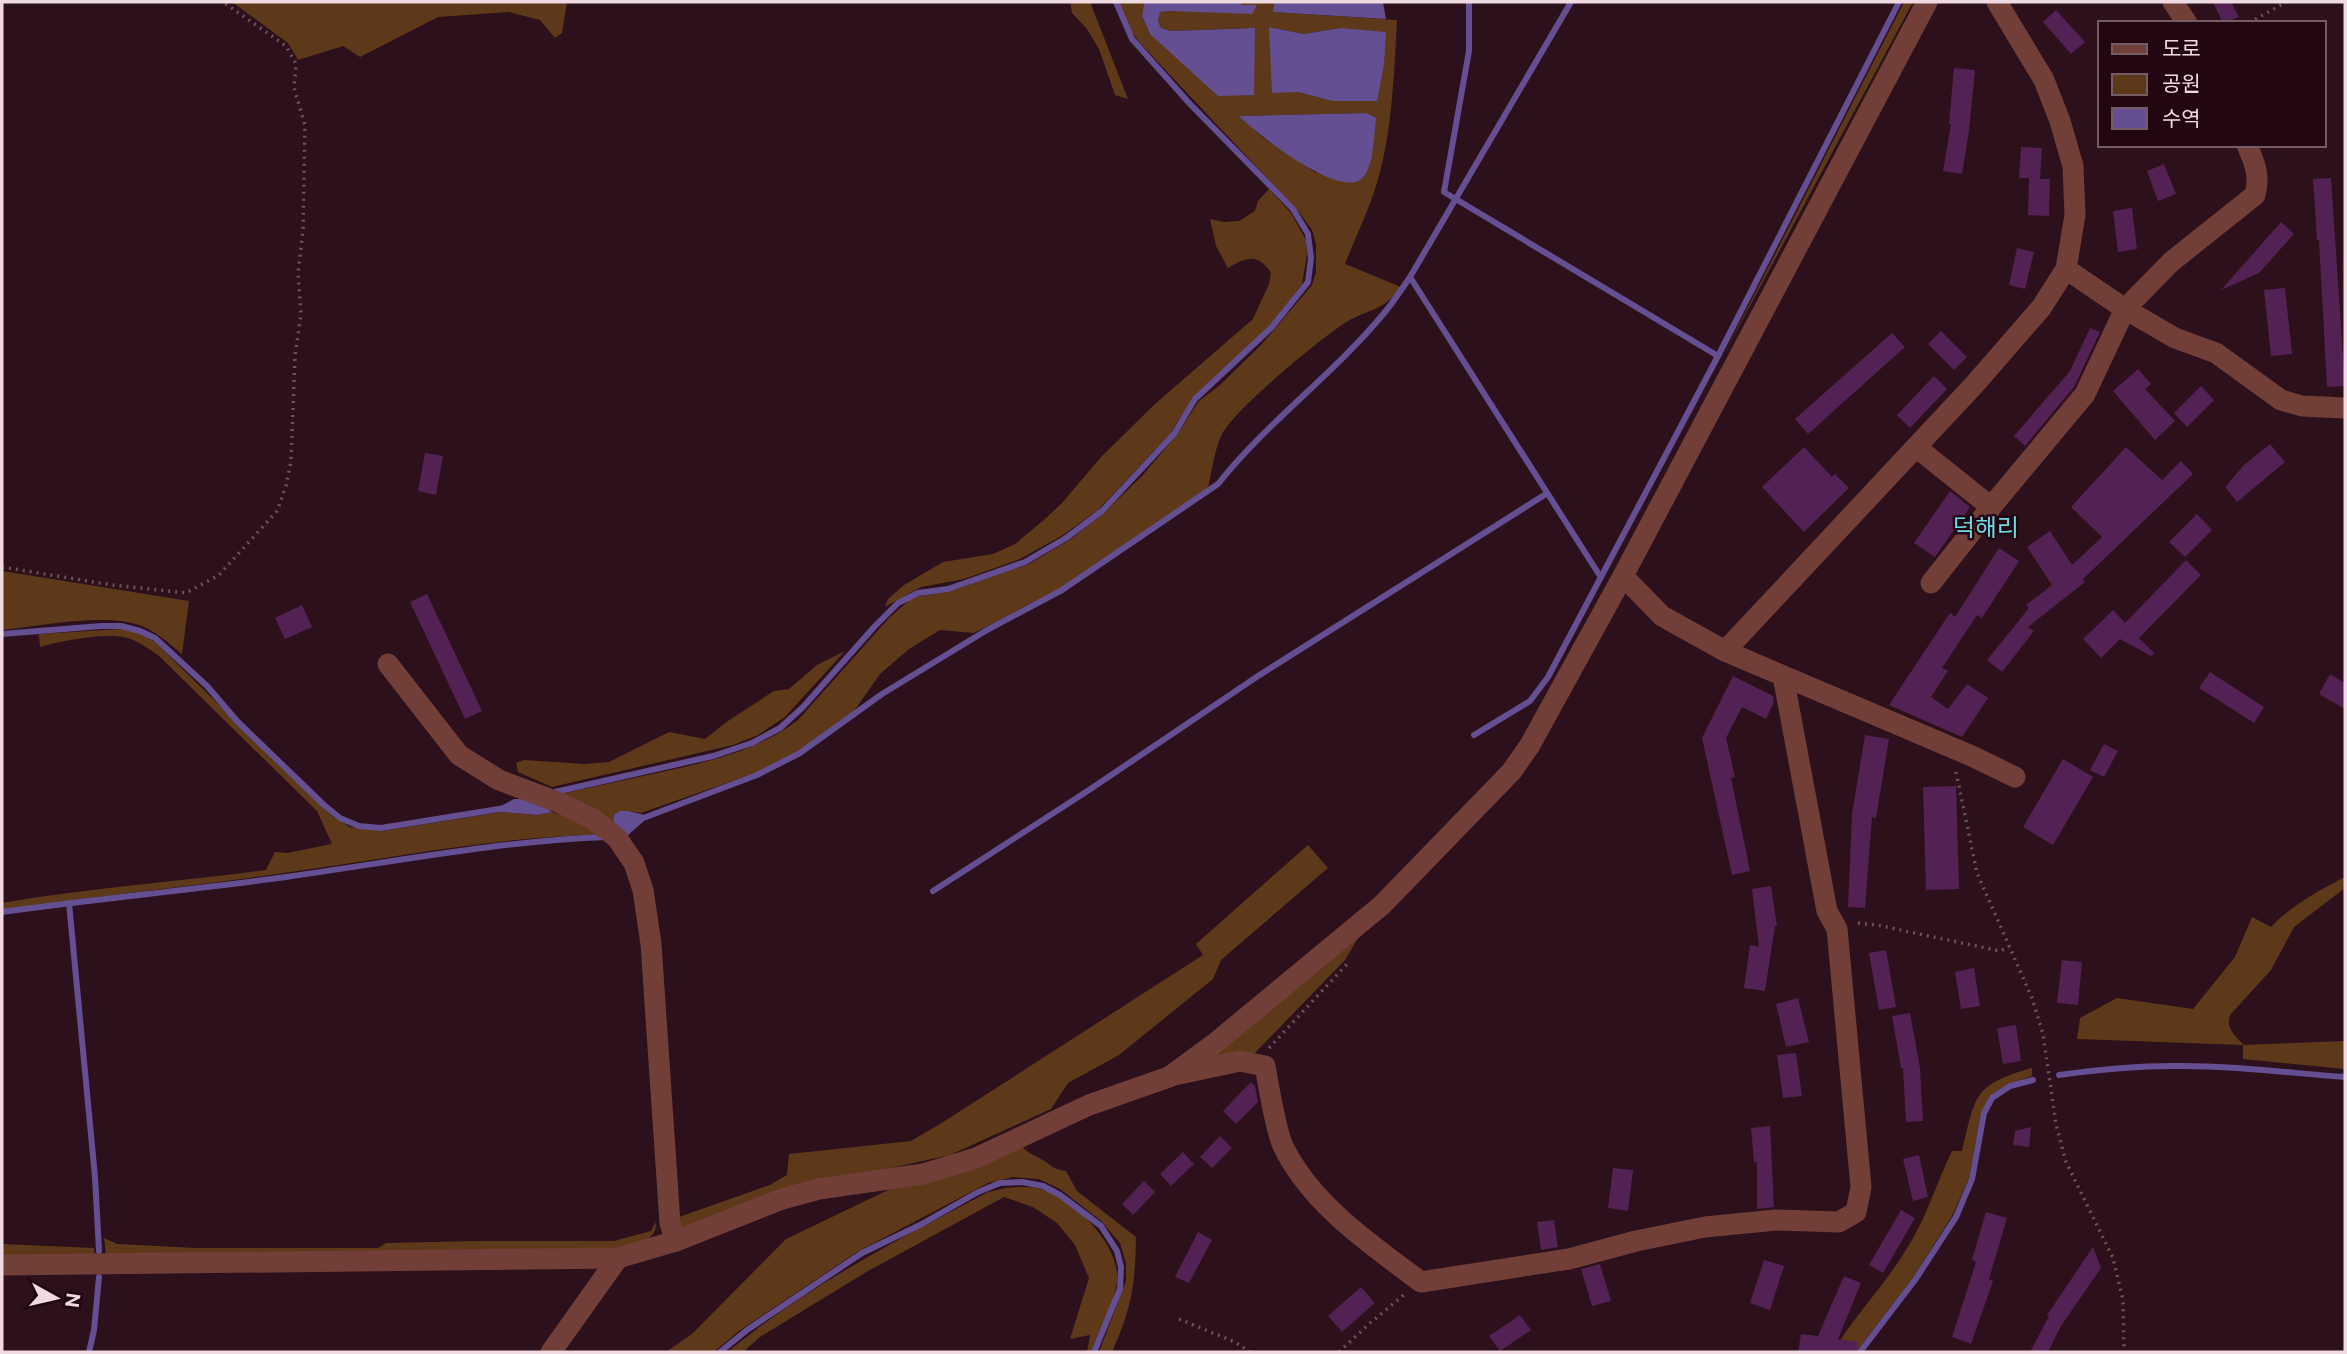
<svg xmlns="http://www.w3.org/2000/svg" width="2347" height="1354" font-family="'Public Sans','Noto Sans KR',sans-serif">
  <rect width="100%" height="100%" fill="#2c101b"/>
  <g fill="#5e3919" fill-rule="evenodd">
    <path d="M232,2H567L562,33L555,38L540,20L509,12L438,17L360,57L343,46L298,60L288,43Z"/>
    <path d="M1070,2H1090L1128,99L1115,95L1099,49L1087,29L1072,13Z"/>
    <path d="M1118,2H1144L1142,16L1150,34L1255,28L1171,31L1161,28L1158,21L1159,12L1242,5L1240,2H1273L1274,12L1397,20C1394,75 1392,143 1373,195C1365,218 1354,241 1345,264L1401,287C1383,311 1372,308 1348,321C1323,336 1231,412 1221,436C1214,452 1212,471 1208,488L1060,588L974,633L940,630L909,649L880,674L854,711L798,751L755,773L641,813L628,811L614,815L613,821L556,795C590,788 623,780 657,773C707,762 756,752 798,720L889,618L913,597L948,592L1029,564L1071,539L1104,513L1142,476L1176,436L1199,401L1220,385L1261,345L1312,285L1316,272V244L1312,230L1299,212L1140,43L1130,30ZM1269,27L1304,34L1340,28L1332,101L1298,92ZM1366,113L1316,173L1262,137L1240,116Z"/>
    <path d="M1904,2H1913L1723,356Z"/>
    <path d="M1269,189L1291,213L1306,240L1307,254L1302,284L1269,327L1192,399L1170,434L1098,510L1063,535L1020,559L964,579L921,587L885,607L888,599L904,585L943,562L993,554L1015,544L1045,519L1062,503L1101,457L1155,404L1253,319L1269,284L1271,273C1258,253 1247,257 1228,268L1216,246L1210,219L1224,222L1239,221L1255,211L1258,201Z"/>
    <path d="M2,571L189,601L182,654C170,644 156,632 142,626C105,612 41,626 2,630Z"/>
    <path d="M122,629L141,634L155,642L332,816L350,827L383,831L501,812L537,815L552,812L573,819L603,835C500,836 398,857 297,871C199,886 100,895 2,910V903C89,888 178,882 266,870L275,852L287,853L332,844L317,811L158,655C147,648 136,639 123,637C105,633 58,641 40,647L39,634Z"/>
    <path d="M845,651L785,717L758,735L733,745L552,787L518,772L516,763L524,760L585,764L609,762L669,732L705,739L728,721L774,691L789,689L817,665Z"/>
    <path d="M1308,845L1328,868L1221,960L1213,979L1119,1055L1068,1083L1051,1109L950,1155L817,1184L682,1231L679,1217L770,1185L787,1175L789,1154L911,1141L940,1124L1203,955L1196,944Z"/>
    <path d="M2345,877V888L2294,927L2271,970L2230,1015C2226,1029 2234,1035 2244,1045L2345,1041V1069L2243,1059V1045L2077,1039L2080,1018L2117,998L2193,1009L2235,957L2252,917L2271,927C2292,905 2318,891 2345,877Z"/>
    <path d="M1367,923L1345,960L1252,1056L1183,1069Z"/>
    <path d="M2032,1068V1076L2008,1084L1989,1097L1981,1115L1969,1178L1952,1216L1912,1279L1856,1352H1833C1854,1316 1884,1286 1906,1250C1926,1219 1936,1184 1952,1151H1962C1976,1094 1973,1085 2032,1068Z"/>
    <path d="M1019,1142C1026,1153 1031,1153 1041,1159C1054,1166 1049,1168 1066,1171L1077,1191L1136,1237C1135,1286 1132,1307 1112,1352H1099L1126,1281V1264L1120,1243L1101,1221L1060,1189L1039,1179L1013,1177L988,1183L857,1252L739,1331L714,1352H666L692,1334L786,1239L909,1180Z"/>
    <path d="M1006,1188C1018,1187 1031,1186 1044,1190C1075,1199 1121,1247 1117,1281C1114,1306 1099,1329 1091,1352H1087L1090,1335L1070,1339L1089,1278L1075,1245L1057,1223L1033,1207L1004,1197L868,1271L760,1337L743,1352H728C806,1286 898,1240 988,1192Z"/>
    <path d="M656,1222C657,1239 642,1242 628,1248L106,1255L104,1238L117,1244L196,1248H378L386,1243L478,1241H614L651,1231Z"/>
    <path d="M2,1244L94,1248L95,1258H2Z"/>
  </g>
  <g fill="#634f91">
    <path d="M1144,2H1240L1242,5H1257L1252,14L1171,11L1160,12L1158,21L1161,28L1171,31L1255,28L1254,95L1218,96L1150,34L1142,16Z"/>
    <path d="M1274,2H1383L1386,19L1273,12Z"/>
    <path d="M1269,27L1304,34L1340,28L1386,32L1384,64L1377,101H1332L1298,92L1272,93Z"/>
    <path d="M1366,113L1376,118C1374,134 1374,171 1360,180C1335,196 1257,134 1239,116Z"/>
    <path d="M514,799H533L552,812L537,815L501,812L499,807Z"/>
    <path d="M619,811H628L645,815L644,821L627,836L622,834L613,821L614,815Z"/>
  </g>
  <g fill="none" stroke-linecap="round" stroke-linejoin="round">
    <g stroke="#634f91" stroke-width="6">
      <path d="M1469,2V51L1444,192L1718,356"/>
      <path d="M1410,277L1600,576"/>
      <path d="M2,634L101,626H121L140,631L155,638L207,686L237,721L324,805L340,818L359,826L381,828L505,808"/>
      <path d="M1474,735L1530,701L1548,677L1718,356L1899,2"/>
      <path d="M555,792L713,756L752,743L780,728L803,707L875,626L898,603L918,593L948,589L1025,562L1066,538L1102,511L1174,434L1195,399L1271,328L1308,282L1311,258L1308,234L1293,209L1190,104L1132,39L1116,2"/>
      <path d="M638,820L757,775L800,753L882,694L987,630L1062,590L1218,484C1268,421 1334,374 1385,312C1394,301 1402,289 1410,277L1571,2"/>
      <path d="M933,891L1089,790L1258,676L1546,494"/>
      <path d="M69,903L95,1177L99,1251"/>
      <path d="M2,912C96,899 191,890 286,877C393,862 499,841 607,837"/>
      <path d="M2059,1075C2096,1070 2134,1066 2172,1066C2230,1065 2288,1073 2345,1077"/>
      <path d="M89,1352L94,1330L99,1277"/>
      <path d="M720,1352L747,1330L862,1253L920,1225L978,1192L1000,1183L1022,1182L1043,1186L1060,1195L1101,1226L1117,1251L1121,1267L1120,1289L1094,1352"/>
      <path d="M1860,1352L1915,1280L1956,1217L1972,1179L1984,1113L1992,1098L2010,1086L2033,1080"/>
    </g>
  </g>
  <g fill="#532154">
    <path d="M2213,2H2231L2239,17L2223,23Z"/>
    <path d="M2056,10L2085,42L2071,54L2043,22Z"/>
    <path d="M1954,68L1975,70L1969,131L1962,174L1943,171L1951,124H1949Z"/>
    <path d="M2021,147L2042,148L2040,179H2050L2049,216L2028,215L2029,178H2019Z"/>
    <path d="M2164,164L2176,194L2158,201L2147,171Z"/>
    <path d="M2331,178L2345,386L2327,387L2319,240H2317L2313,179Z"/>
    <path d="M2132,208L2137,249L2118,252L2113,211Z"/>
    <path d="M2281,222L2294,234L2259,273L2221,290Z"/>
    <path d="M2017,248L2034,252L2025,289L2009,285Z"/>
    <path d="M2285,288L2292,354L2271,356L2264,290Z"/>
    <path d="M2090,328L2100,332L2074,387L2025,446L2014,436L2070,371Z"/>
    <path d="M1941,331L1967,357L1954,370L1928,344Z"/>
    <path d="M1892,333L1905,347L1808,434L1795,419Z"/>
    <path d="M2138,369L2151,384L2145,389L2175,421L2155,440L2113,391Z"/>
    <path d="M1934,376L1947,389L1910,428L1897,415Z"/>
    <path d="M2201,386L2214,400L2187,427L2174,413Z"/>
    <path d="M2270,444L2285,462L2237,502L2225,487L2244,465Z"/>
    <path d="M1804,447L1832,477L1835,474L1849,488L1804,532L1762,487Z"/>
    <path d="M2126,447L2162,480L2181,461L2193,474L2083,579L2085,582L2028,627L2034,631L2002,672L1987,660L2029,608L2026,605L2052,585L2027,547L2050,531L2072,565L2102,537L2071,507Z"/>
    <path d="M425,453L443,456L436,495L418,491Z"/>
    <path d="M1950,491L1970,507L1935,557L1914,543Z"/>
    <path d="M2197,514L2212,530L2185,557L2169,542Z"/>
    <path d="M1999,548L2019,561L1982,618L1977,615L1942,668L1948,671L1931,697L1948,709L1967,684L1988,698L1962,737L1889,705L1950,613L1955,617Z"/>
    <path d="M2186,560L2201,575L2139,638L2154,653L2151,656L2120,639L2101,658L2083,639L2113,610L2125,623Z"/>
    <path d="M427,594L482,711L465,719L410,602Z"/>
    <path d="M302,605L312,627L285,639L275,618Z"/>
    <path d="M2210,672L2264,707L2254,723L2199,688Z"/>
    <path d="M2330,674L2345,683V709L2319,694Z"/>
    <path d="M1733,676L1773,696L1774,702L1766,719L1742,707L1726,738L1735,777L1731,778L1750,871L1732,875L1702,738Z"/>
    <path d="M1865,735L1889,739L1876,818L1872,817L1865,908L1848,907L1852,814Z"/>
    <path d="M2104,744L2118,751L2104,777L2090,770Z"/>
    <path d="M2063,759L2093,777L2053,845L2023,827Z"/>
    <path d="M1956,786L1959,889L1926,890L1923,787Z"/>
    <path d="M1771,886L1777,926H1775L1765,991L1744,988L1750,945L1759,947L1752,889Z"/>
    <path d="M1886,950L1896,1007L1879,1010L1869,953Z"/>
    <path d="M2062,960L2082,962L2078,1005L2057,1003Z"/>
    <path d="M1974,968L1980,1006L1961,1009L1955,972Z"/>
    <path d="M1798,998L1809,1042L1786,1047L1776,1004Z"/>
    <path d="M1910,1013L1920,1068L1923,1121L1906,1122L1903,1068H1901L1892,1016Z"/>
    <path d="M2016,1025L2021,1061L2003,1064L1997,1028Z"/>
    <path d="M1796,1053L1802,1096L1783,1098L1777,1055Z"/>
    <path d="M1251,1082L1255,1086L1258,1102L1236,1124L1223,1111Z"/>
    <path d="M1770,1126L1774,1207L1757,1209V1162H1754L1751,1128Z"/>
    <path d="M2031,1127L2029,1147L2013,1145L2015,1131Z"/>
    <path d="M1220,1136L1232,1148L1212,1168L1200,1157Z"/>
    <path d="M1183,1152L1194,1164L1171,1186L1160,1174Z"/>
    <path d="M1919,1155L1928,1197L1913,1201L1903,1159Z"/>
    <path d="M1613,1168L1633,1170L1628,1211L1608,1208Z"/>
    <path d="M1144,1181L1155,1192L1133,1215L1122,1204Z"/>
    <path d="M1901,1210L1915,1218L1883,1273L1869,1265Z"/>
    <path d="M1986,1212L2007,1218L1989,1279L1993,1281L1971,1344L1952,1337L1976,1262L1972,1260Z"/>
    <path d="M1554,1220L1558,1247L1541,1250L1537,1222Z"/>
    <path d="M1198,1232L1212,1240L1189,1283L1175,1277Z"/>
    <path d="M2093,1247L2101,1268L2061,1326L2048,1352H2030L2049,1316L2047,1315Z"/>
    <path d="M1764,1260L1784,1266L1770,1310L1750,1303Z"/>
    <path d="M1600,1264L1611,1301L1592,1306L1581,1269Z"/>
    <path d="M1844,1276L1861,1283L1838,1339L1857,1342V1352H1798L1801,1334L1818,1336Z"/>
    <path d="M1361,1287L1375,1303L1342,1332L1328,1316Z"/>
    <path d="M1520,1315L1531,1330L1500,1351L1489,1336Z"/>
  </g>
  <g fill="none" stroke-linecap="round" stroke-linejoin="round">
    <g stroke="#6b525b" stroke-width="3.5" stroke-dasharray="2 5" stroke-linecap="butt">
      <path d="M2249,23L2286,2"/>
      <path d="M2,567L112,585L186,593L219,575L277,511L286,486L291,461L295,356L301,314L298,273L303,230L305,125L294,88L296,64L286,46L223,2"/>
      <path d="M1956,772L1977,873L2032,998L2043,1034L2056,1124L2066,1162L2113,1258L2123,1300L2124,1352"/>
      <path d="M1858,923L1877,925L2000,951L2009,947"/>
      <path d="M1269,1048L1350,961"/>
      <path d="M1179,1319L1235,1342L1250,1352"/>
      <path d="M1339,1352L1370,1323L1405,1294"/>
    </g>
    <g stroke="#723e38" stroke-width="21">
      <path d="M2173,2L2187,23"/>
      <path d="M2066,269L2125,309L2175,338L2216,353L2281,400L2302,406L2345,408"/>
      <path d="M1916,447L1991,507"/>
      <path d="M1623,576L1662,616L1725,651L1974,757L2015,777"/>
      <path d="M1931,583L1991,507L2085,394L2125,309L2171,262L2255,195C2260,176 2255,163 2247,145"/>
      <path d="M1725,651L1974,385L2041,308L2066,269L2075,215L2073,166L2060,121L2044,80L1997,2"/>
      <path d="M388,664L459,755L499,780L560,803L593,819L617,838L634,863L643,890L651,944L670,1223L676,1241"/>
      <path d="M1170,1076L1240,1061L1265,1066C1269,1087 1275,1128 1283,1146C1311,1204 1370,1244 1421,1282L1569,1259L1636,1241L1705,1227L1776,1220L1839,1222L1856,1212L1861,1187L1837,929L1827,911L1783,676"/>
      <path d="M551,1352L618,1258"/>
    </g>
    <path stroke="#723e38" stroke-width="21" d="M2,1265L618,1258L676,1241L782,1199L819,1189L923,1174L976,1158L1089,1105L1169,1077L1214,1044L1382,905L1512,771L1530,745L1623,576L1927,2"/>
  </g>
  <g text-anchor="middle" stroke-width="5" stroke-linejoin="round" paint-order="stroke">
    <g font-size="24" fill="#6fdae6" stroke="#220712">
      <text x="1986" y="536">덕해리</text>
    </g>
  </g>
  <rect width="2347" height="1354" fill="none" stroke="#eedae0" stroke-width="7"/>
  <rect x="2098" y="21" width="228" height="126" fill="#220712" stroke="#745b64" stroke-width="2"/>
  <rect x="2112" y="44" width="35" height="10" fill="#723e38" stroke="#745b64" stroke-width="2"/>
  <text x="2162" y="56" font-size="21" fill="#eedae0">도로</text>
  <rect x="2112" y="74" width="35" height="21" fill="#5e3919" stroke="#745b64" stroke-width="2"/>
  <text x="2162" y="91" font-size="21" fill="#eedae0">공원</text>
  <rect x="2112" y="108" width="35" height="21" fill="#634f91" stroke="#745b64" stroke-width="2"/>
  <text x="2162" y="126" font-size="21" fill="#eedae0">수역</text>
  <g transform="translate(56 1298) rotate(98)" stroke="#220712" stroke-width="5" paint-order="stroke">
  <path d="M0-5L12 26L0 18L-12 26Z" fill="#eedae0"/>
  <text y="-10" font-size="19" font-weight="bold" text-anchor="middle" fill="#eedae0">N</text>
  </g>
</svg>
